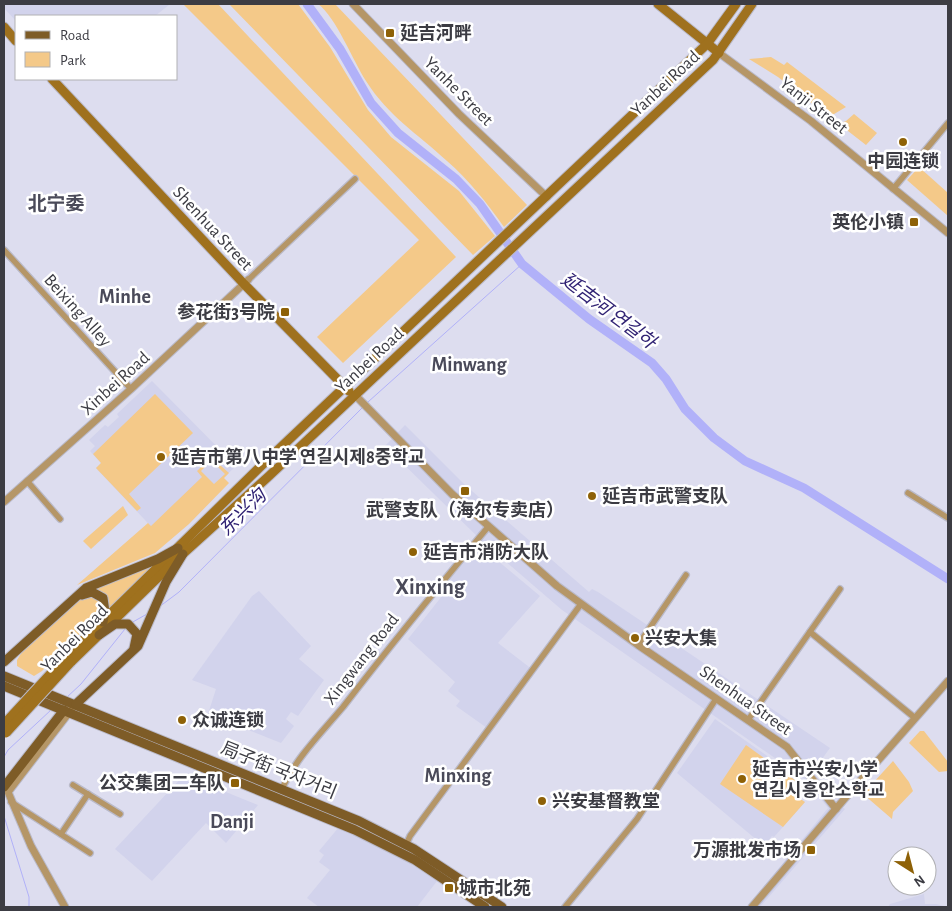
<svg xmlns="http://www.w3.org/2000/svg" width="952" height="911" font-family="'Alegreya Sans','Noto Sans SC','Noto Sans KR',sans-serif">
  <rect width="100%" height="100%" fill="#ddddef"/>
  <g fill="#d2d3ec">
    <path d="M4,4H170L155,16H16V21L4,8Z"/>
    <path d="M152,381L236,466L161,537L96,468L101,463L90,451L95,446L89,440L105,425L108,427L119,417L117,414Z"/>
    <path d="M405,425L465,485L589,592L592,589L598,592L830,748L811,774L829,798L845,809L760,907H747L828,808L805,779L562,610L483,542L385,446Z"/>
    <path d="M479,545L540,596L498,643L533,670L487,728L456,706L460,701L448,691L455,682L408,639L442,596L439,592Z"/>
    <path d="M259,591L311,646L299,659L324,680L298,716L291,712L286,719L294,726L281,743L208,714L216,689L192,680L252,596Z"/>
    <path d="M715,719L808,785L799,798L805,802L774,837L772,836L764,846L677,773Z"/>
    <path d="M184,775L258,805L226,843L206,823L152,881L115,849Z"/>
    <path d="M339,827L402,858L437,881L417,907H319L307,898L330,870L319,862L324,855L319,851Z"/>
    <path d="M924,894L925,904H936L948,907H888L890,904Z"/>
  </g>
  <g fill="#f4c989">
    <path d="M183,4H218L456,257L343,363L317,337L419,240Z"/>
    <path d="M229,4H298L330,47L368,110L391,137L459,191L495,236L473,255Z"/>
    <path d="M318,4H335L527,205L504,227C487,203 469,180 447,161C417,133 389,117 366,81C353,61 336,17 318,4Z"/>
    <path d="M771,57L784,65L787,62L846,107L829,117L778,77L749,59Z"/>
    <path d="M854,114L877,133L866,145L839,124L846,121Z"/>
    <path d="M919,167L948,193V216L907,180Z"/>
    <path d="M155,394L193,433L129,494L141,508L137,511L96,468L101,463L93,454Z"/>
    <path d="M211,457L229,473L224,478L229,483L189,524L155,553L77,585L148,523L151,526L202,477L197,471L203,465L205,467L201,471L214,484L225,474L211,460L208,463L206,462Z"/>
    <path d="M123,506L128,515L91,549L83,541Z"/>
    <path d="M155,565L108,611L106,597L95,590L96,587Z"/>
    <path d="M90,596C100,599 103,605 99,615L42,671L34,676L17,666V660L22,652L78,601Z"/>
    <path d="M920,731H924L948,762V771L939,772L909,743Z"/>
    <path d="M746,745L806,788L799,798L805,802L783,827L720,784Z"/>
    <path d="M893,761L909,782L913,791L893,812L892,819L863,794Z"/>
  </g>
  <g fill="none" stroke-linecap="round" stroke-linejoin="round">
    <g stroke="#b1b1f9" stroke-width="1">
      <path d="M368,402L522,264"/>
      <path d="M159,607L179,592L363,407"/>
      <path d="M131,623L147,614"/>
      <path d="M66,698L81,684L125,629"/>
      <path d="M4,757L8,750L51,710"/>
      <path d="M4,816L29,897V907"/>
    </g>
    <path stroke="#b1b1f9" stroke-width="9" d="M307,4L340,49L371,103L398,133L456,179L480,204L522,264L589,319L652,363L666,379L685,409L714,438L745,461L804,488L948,579"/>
    <defs>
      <g id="minor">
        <path d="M893,189L948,123"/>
        <path d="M4,250L131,389"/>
        <path d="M248,280L355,179"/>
        <path d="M27,481L60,519"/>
        <path d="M908,493L948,518"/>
        <path d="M810,632L915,718"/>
        <path d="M638,645L686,575"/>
        <path d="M748,720L840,589"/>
        <path d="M73,785L120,814"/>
        <path d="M282,789C295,759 322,732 343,707C390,646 439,586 488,527"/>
        <path d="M11,802L90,853"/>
        <path d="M61,834L88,794"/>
        <path d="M406,845L410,836L581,604"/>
        <path d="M565,907L637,819L716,699"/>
      </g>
      <g id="tertiary">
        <path d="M353,4L459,114L547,197"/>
        <path d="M719,53L811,121L948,233"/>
        <path d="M355,395L452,494L557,586L638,645L787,747L836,809"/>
        <path d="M4,502L131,389L248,280"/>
        <path d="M65,907L31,846L8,792L71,710"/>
        <path d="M752,907L846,797L948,681"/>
      </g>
      <g id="secondary">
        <path d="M658,4L719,53"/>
        <path d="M4,27L16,41"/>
        <path d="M52,79L244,284L349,391"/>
        <path d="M66,657L260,467L707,44L736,4"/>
        <path d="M71,662L175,561L269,476L713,60L752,4"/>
      </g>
      <g id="primary">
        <path d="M82,595L92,592L103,598L105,612L103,622"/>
        <path d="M99,635L115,624H128L137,634L134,648"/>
        <path d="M4,662L86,588L158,559L178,548"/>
        <path d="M4,676L359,821L414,849L502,907"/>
        <path d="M4,686L355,830L415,860L485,907"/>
        <path d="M76,704L138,646L166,582L183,554"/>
        <path d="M4,787L64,710"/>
      </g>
    </defs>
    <use href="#minor" stroke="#babac9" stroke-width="8"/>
    <use href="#tertiary" stroke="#babac9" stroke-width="9"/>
    <use href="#secondary" stroke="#babac9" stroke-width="11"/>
    <use href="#primary" stroke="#babac9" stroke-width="11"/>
    <use href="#minor" stroke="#b59667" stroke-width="5.5"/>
    <use href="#tertiary" stroke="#b59667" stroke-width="7"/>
    <use href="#secondary" stroke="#9f711e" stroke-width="9"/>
    <use href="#primary" stroke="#7e5c27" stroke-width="9"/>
    <defs>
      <g id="secondary-bridge">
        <path d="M4,724L66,657"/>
        <path d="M6,733L71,662"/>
      </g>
    </defs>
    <use href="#secondary-bridge" stroke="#babac9" stroke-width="11" stroke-linecap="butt"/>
    <use href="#secondary-bridge" stroke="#9f711e" stroke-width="9"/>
  </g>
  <g fill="#8e6107" stroke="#fff" stroke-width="2">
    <rect x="385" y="28" width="10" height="10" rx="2.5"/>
    <circle cx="903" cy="142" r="5"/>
    <rect x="909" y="217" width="10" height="10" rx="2.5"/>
    <rect x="280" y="307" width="10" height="10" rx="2.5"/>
    <circle cx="161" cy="457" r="5"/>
    <rect x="460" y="486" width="10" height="10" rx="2.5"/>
    <circle cx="592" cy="496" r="5"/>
    <circle cx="413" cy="552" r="5"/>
    <circle cx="635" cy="638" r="5"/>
    <circle cx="182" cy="720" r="5"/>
    <circle cx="742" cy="779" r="5"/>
    <rect x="230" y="778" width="10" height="10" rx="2.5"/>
    <circle cx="542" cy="801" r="5"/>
    <rect x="806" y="845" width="10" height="10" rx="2.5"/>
    <rect x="444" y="883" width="10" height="10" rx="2.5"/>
  </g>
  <g text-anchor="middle" stroke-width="5" stroke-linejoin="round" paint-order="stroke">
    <g font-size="18" font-weight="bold" fill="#3c3c43" stroke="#fff" text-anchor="start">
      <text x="400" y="39">延吉河畔</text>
      <text x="903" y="167" text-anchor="middle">中园连锁</text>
      <text x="904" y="228" text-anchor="end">英伦小镇</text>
      <text x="275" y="318" text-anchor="end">参花街3号院</text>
      <text x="171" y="463">延吉市第八中学 연길시제8중학교</text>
      <text x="602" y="502">延吉市武警支队</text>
      <text x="465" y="516" text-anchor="middle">武警支队（海尔专卖店）</text>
      <text x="423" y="558">延吉市消防大队</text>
      <text x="645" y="644">兴安大集</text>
      <text x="192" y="726">众诚连锁</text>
      <text x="752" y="775">延吉市兴安小学<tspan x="752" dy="21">연길시흥안소학교</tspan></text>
      <text x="225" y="789" text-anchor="end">公交集团二车队</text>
      <text x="552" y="807">兴安基督教堂</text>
      <text x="801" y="856" text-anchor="end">万源批发市场</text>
      <text x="459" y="894">城市北苑</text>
    </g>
    <g font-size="18" fill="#3c3c43" stroke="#fff">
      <text transform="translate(665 83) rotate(-43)" y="6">Yanbei Road</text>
      <text transform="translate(459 91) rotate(45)" y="6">Yanhe Street</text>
      <text transform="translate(814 105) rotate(38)" y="6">Yanji Street</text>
      <text transform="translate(213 228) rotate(47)" y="6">Shenhua Street</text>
      <text transform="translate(78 310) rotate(48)" y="6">Beixing Alley</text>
      <text transform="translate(369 360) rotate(-43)" y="6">Yanbei Road</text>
      <text transform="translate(115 383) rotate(-42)" y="6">Xinbei Road</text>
      <text transform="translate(74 638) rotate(-45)" y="6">Yanbei Road</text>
      <text transform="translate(361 659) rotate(-52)" y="6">Xingwang Road</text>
      <text transform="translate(746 700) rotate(35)" y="6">Shenhua Street</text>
      <text transform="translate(279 770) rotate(22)" y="6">局子街 국자거리</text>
    </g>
    <g font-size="19" font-weight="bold" fill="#4a4a59" stroke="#fff">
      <text x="56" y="210">北宁委</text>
    </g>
    <g font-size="19" font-style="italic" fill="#312374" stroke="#fff">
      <text transform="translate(609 310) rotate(37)" y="7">延吉河 연길하</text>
      <text transform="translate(242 512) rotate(-45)" y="7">东兴沟</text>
    </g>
    <g font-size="20" font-weight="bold" fill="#4a4a59" stroke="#fff">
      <text x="125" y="303">Minhe</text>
      <text x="469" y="371">Minwang</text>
      <text x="458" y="782">Minxing</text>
      <text x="232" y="828">Danji</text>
    </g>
    <g font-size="22" font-weight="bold" fill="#4a4a59" stroke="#fff">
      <text x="430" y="594">Xinxing</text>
    </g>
  </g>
  <rect width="952" height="911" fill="none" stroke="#3c3c43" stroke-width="10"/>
  <rect x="15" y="15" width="162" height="65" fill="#ffffff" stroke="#b1b1b4"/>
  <rect x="25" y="31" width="25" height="8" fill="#7e5c27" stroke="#b1b1b4"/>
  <text x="60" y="40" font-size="15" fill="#3c3c43">Road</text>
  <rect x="25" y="52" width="25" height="15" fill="#f4c989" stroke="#b1b1b4"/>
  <text x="60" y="65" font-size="15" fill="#3c3c43">Park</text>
  <g transform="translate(912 871) rotate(144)"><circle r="24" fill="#ffffff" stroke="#b1b1b4"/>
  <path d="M0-4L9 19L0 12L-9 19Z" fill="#8e6107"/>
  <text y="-8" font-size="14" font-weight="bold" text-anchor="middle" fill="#3c3c43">N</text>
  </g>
</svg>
